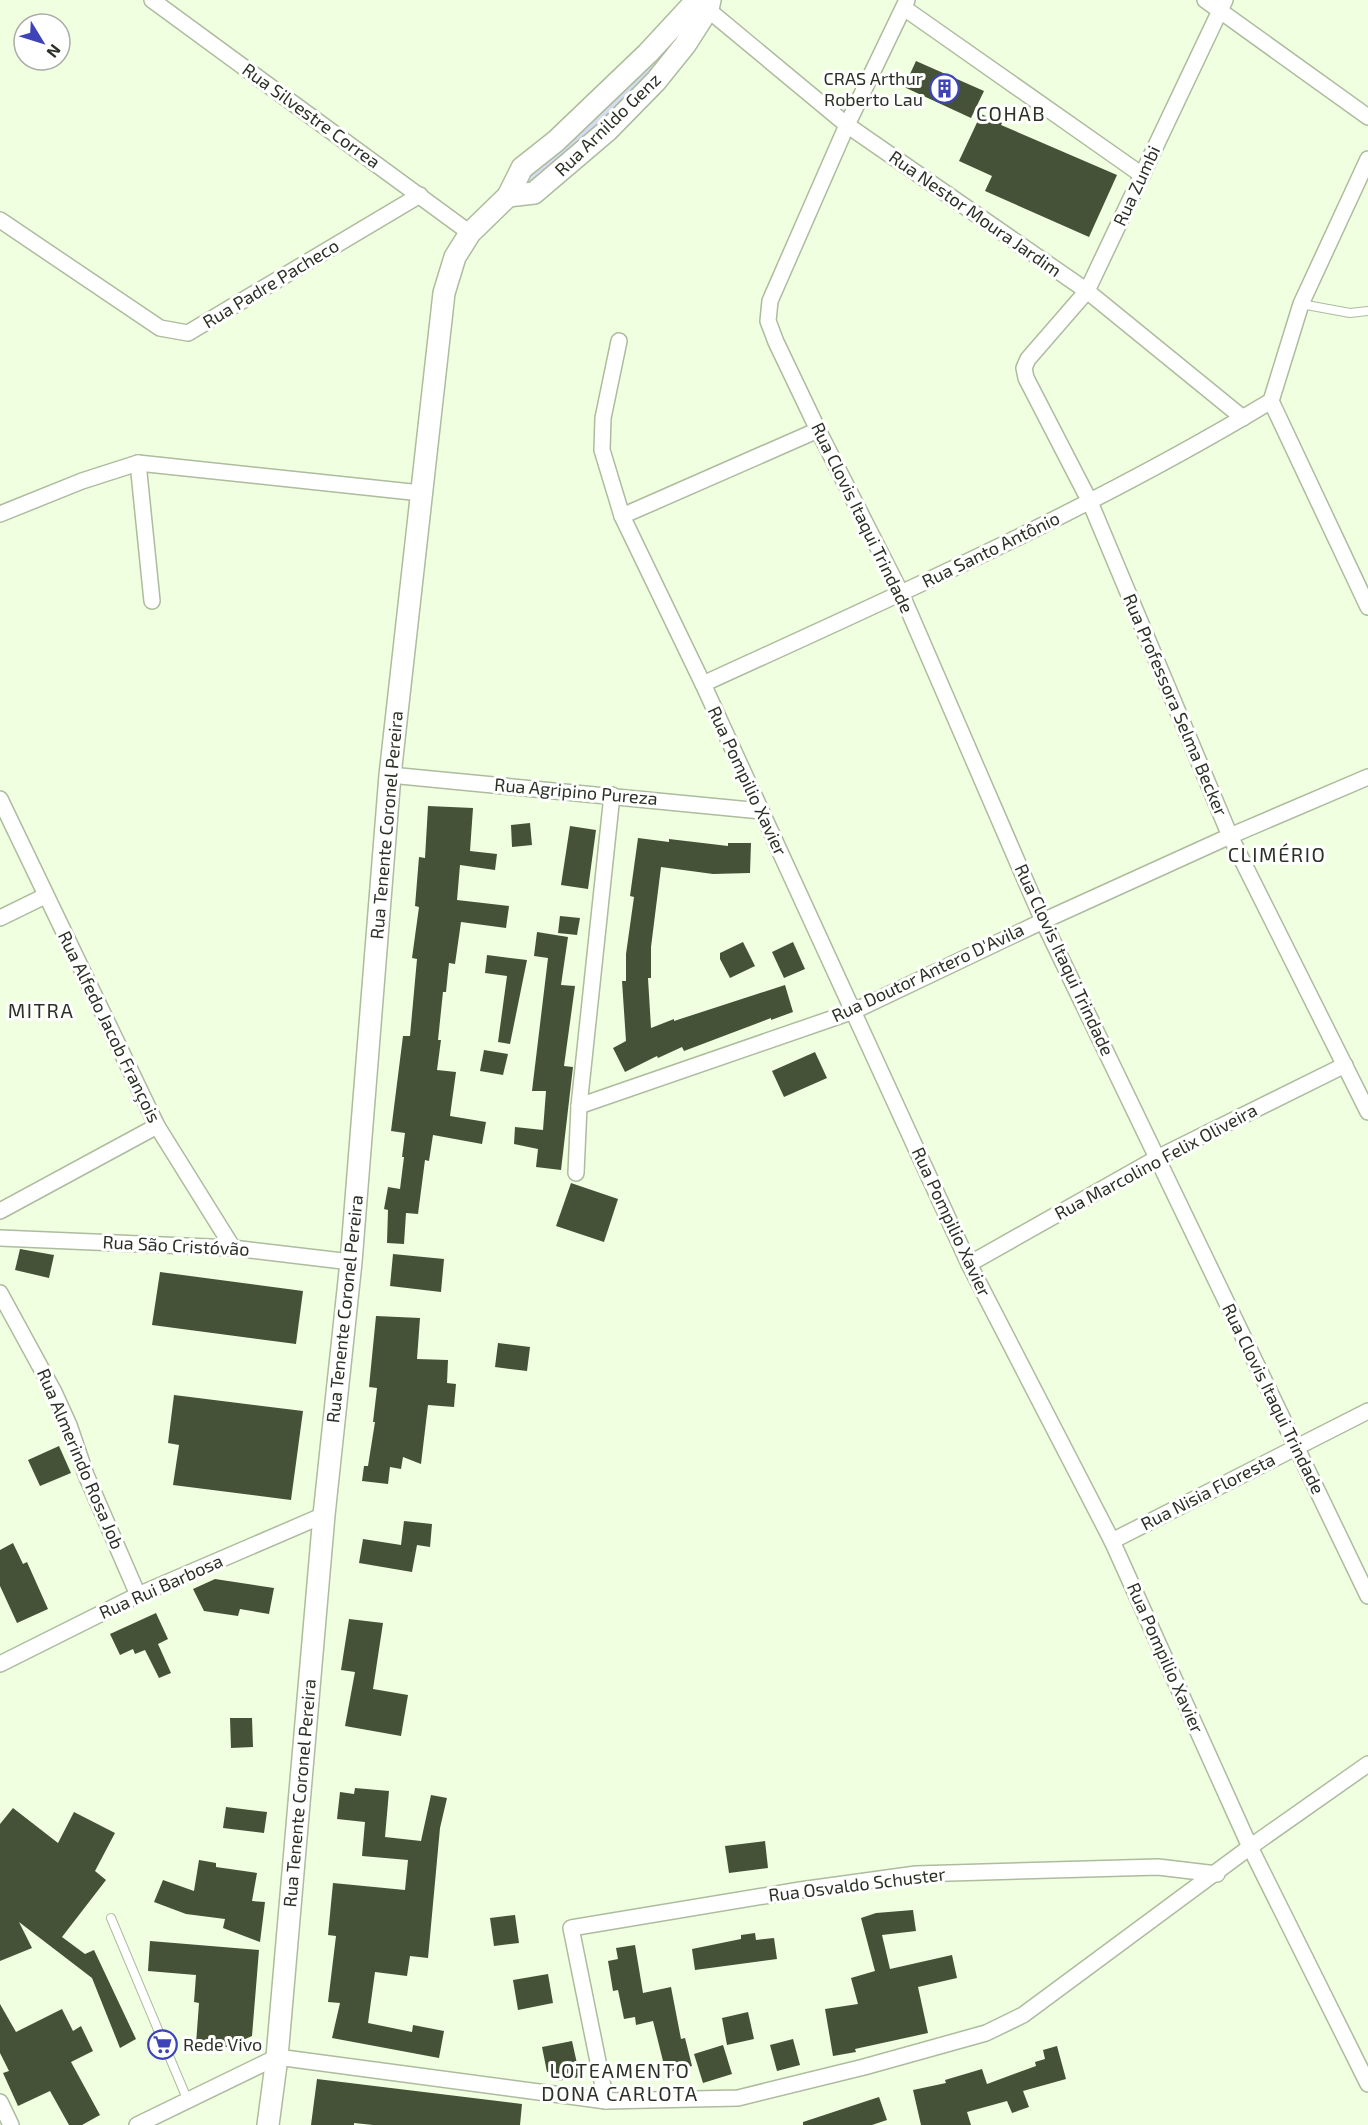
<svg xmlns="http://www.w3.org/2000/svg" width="1368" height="2125" font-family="'Exo 2',sans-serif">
  <rect width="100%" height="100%" fill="#efffe0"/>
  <path fill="#d5dbf2" d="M676,49L643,88L523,193V182L662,50Z"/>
  <g fill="#465238">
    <path d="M916,61L984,91L971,118L904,87Z"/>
    <path d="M981,114L1002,123L1001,125L1117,175L1089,237L985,191L992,176L959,161Z"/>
    <path d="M428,806L473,808L470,851L497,854L495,870L460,865L457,900L509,906L506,928L461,922L455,964L449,963L446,992H443L438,1040H441L437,1070L456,1072L450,1116L486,1122L482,1144L433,1135L429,1161L425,1160L418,1214L406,1213L404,1244L387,1243L388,1210L384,1209L388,1187L400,1189L404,1157H402L405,1133L391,1131L403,1036H410L417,959L412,958L419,907L415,906L419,857L425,858Z"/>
    <path d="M530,823L532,845L512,847L511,825Z"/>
    <path d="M570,826L596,830L588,889L561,885Z"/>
    <path d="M638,838L669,842V839L728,846V843H751L750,873L713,874L661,867L651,947V978H648L651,1028L674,1019V1021L785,985L793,1012L771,1020V1018L684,1051L682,1047L658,1058L657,1056L625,1072L613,1048L626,1041L622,981H626V954L634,897L630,896Z"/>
    <path d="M560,916L580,918L577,935L558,933Z"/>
    <path d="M537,932L568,937L561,985L575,986L564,1066L573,1067L561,1170L536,1167L538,1149L514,1144L515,1127L543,1130L546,1091H532L548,958L534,956Z"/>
    <path d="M743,942L755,966L730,978L720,959V953Z"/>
    <path d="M793,942L805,969L784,978L772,952Z"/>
    <path d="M487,955L527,960L510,1044L498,1042L507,976L485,973Z"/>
    <path d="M484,1050L508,1054L503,1075L480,1071Z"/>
    <path d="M815,1052L827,1078L784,1097L772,1071Z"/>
    <path d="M571,1183L618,1199L604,1242L556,1226Z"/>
    <path d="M20,1249L54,1255L49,1278L15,1270Z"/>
    <path d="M393,1254L444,1259L441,1292L390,1286Z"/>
    <path d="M160,1272L303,1291L296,1344L152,1325Z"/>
    <path d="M376,1316L420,1318L417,1359L448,1360L447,1383L456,1384L454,1407L428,1405L421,1464L403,1457L401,1469L390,1467L388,1484L362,1481L364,1466H368L375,1422H373L377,1388L369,1387Z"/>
    <path d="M498,1343L530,1347L527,1371L495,1367Z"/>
    <path d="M174,1395L303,1411L291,1500L173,1485L179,1445L168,1443Z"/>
    <path d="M59,1446L71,1473L40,1486L28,1460Z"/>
    <path d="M404,1521L432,1524L430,1547L417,1545L412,1572L359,1563L363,1539L401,1545Z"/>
    <path d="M13,1543L23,1564L27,1562L48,1609L17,1623L0,1586V1550Z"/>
    <path d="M215,1579L274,1588L269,1614L240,1609L238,1616L204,1611L193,1589Z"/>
    <path d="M156,1613L168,1639L158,1644L171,1673L159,1678L145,1650L135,1654L133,1649L120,1655L110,1634Z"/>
    <path d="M349,1619L383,1623L373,1689L408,1695L401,1736L345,1726L355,1672L341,1670Z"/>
    <path d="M230,1718H252L253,1747L231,1748Z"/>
    <path d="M355,1788L389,1791L385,1837L421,1841L431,1795L447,1798L440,1828L428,1958L410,1956L407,1976L375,1972L368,2023L412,2032L413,2025L444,2031L439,2058L332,2038L340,2003L328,2002L336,1936L328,1935L333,1883L405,1890L408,1860L362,1856L365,1822L337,1819L340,1792L354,1794Z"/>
    <path d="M226,1807L267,1812L264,1833L223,1828Z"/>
    <path d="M13,1808L58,1843L74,1812L115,1833L95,1871L106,1880L62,1937L85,1954L94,1950L136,2039L120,2048L92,1978L19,1922L32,1948L0,1961V1824Z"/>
    <path d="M765,1841L768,1868L729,1873L725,1846Z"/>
    <path d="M199,1860L216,1863V1867L257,1873L252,1901L265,1902L260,1942L223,1928L225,1919L186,1914L154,1902L163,1880L194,1891Z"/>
    <path d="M913,1910L916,1931L882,1935L890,1969L952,1955L957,1978L918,1987L928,2033L855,2049L856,2052L833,2056L825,2009L858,2004L851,1978L875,1971L861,1918L876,1913Z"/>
    <path d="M515,1915L519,1943L494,1946L490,1918Z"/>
    <path d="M755,1933L756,1940L774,1938L777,1959L695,1970L692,1949L741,1939V1935Z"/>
    <path d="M150,1941L259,1950L252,2036L227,2047L196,2044L199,2003L194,2002L196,1975L148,1971Z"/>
    <path d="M635,1945L643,1993L671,1987L681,2039L685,2038L692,2066L666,2073L653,2021L636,2025L635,2017L624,2019L618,1990L613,1991L608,1961L618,1959L616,1948Z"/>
    <path d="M548,1974L553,2003L518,2010L513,1980Z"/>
    <path d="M0,2004L16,2032L62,2009L73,2031L81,2026L93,2051L71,2062L100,2115L82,2125H69L50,2091L18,2106L3,2073L9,2071L0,2053Z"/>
    <path d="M748,2012L754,2039L727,2045L722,2018Z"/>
    <path d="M793,2039L800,2065L777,2071L770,2045Z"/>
    <path d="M572,2041L580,2077L557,2081L554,2071L547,2072L542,2047Z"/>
    <path d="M723,2045L732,2074L703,2083L694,2054Z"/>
    <path d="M1057,2046L1066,2079L1023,2091L1029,2107L1012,2113L1007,2101L967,2112L971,2125H921L913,2090L946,2083L945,2080L982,2069L987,2084L1036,2066L1035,2062L1045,2059L1043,2050Z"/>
    <path d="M317,2079L522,2104L520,2125H373L354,2123V2125H311Z"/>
    <path d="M879,2097L887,2120L872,2125H803V2122Z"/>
  </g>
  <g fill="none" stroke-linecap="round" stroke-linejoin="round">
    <defs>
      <g id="lane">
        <path d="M1301,304L1350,313L1368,311"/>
        <path d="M111,1918L188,2101"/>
      </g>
      <g id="street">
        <path d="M152,0L470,233"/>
        <path d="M907,0L847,125L770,301L768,321L776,342L818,430L901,593L1043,921L1368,1596"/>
        <path d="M1205,0L1368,117"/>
        <path d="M1225,0L1087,291L1028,359L1024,368L1026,378L1090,502L1230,836L1368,1112"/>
        <path d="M700,3L847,125L1087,291L1243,418"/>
        <path d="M904,8L1142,175"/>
        <path d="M0,220L160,328L188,333L420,195"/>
        <path d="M619,341L603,418L602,450L622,516L703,684L969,1264L1112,1541L1250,1847L1368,2084"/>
        <path d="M1271,401L1301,304L1368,159"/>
        <path d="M1271,401L1368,607"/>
        <path d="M138,463L152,601"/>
        <path d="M0,514L82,481L138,463L421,493"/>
        <path d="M622,516L818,430"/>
        <path d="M703,684C895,596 1090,510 1271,401"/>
        <path d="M390,775L761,811"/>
        <path d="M0,799L157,1126L233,1248"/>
        <path d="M0,918L45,896"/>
        <path d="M579,1106L854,1011L1043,921L1230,836L1368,777"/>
        <path d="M576,1173L579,1106L612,795"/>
        <path d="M0,1211L157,1126"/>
        <path d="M0,1238L233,1248L351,1262"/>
        <path d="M969,1264L1157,1158L1345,1065"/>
        <path d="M0,1293L54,1392L69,1425L86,1475L138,1595"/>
        <path d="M1112,1541L1368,1411"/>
        <path d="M0,1664L138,1595L324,1515"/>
        <path d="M606,2101L571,1928L800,1890L916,1874L1158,1867L1217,1874"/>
        <path d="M0,2102L11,2125"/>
        <path d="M137,2125L277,2057L606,2101L738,2098L864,2067L986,2033L1023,2015L1250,1847L1368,1764"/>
      </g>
      <g id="secondary">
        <path d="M508,196L534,193L608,130L656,81L685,45L708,9L710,0"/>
        <path d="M268,2125L277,2057L324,1515L351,1262L390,775L444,293L455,257L470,233L508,196L522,168L556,141L648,53L697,0"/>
      </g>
    </defs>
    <use href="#lane" stroke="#adbb9e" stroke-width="10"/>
    <use href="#street" stroke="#adbb9e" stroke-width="18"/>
    <use href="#secondary" stroke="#adbb9e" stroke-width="24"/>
    <use href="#lane" stroke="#fff" stroke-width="8"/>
    <use href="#street" stroke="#fff" stroke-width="15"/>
    <use href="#secondary" stroke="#fff" stroke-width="21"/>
  </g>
  <defs>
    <symbol id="building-ring" viewBox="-11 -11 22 22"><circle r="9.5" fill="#fff" stroke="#3e44b8" stroke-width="1.5"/><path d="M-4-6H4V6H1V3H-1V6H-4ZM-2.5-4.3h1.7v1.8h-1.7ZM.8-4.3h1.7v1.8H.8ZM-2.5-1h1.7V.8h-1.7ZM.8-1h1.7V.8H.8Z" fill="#3e44b8"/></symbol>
    <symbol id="supermarket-ring" viewBox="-11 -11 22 22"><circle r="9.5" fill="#fff" stroke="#3e44b8" stroke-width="1.5"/><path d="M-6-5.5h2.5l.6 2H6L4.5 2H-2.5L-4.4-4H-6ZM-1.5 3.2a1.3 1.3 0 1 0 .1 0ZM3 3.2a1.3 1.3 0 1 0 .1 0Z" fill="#3e44b8"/></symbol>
  </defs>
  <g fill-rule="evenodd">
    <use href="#building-ring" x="928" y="72" width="33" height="33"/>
    <use href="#supermarket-ring" x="146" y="2028" width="33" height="33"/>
  </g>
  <g text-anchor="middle" stroke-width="6" stroke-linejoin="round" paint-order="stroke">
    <g font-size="18" fill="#2c3126" stroke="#fff" text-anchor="end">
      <text x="923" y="85">CRAS Arthur<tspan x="923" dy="21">Roberto Lau</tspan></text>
      <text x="183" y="2051" text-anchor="start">Rede Vivo</text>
    </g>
    <g font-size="18" fill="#2c3126" stroke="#fff">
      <text transform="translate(311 116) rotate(36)" y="6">Rua Silvestre Correa</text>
      <text transform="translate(608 125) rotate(-44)" y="6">Rua Arnildo Genz</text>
      <text transform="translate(1137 186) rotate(-65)" y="6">Rua Zumbi</text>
      <text transform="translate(975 214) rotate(35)" y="6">Rua Nestor Moura Jardim</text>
      <text transform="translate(271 284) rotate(-31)" y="6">Rua Padre Pacheco</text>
      <text transform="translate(862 518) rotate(64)" y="6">Rua Clovis Itaqui Trindade</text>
      <text transform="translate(991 550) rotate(-26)" y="6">Rua Santo Antônio</text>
      <text transform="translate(1175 705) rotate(67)" y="6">Rua Professora Selma Becker</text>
      <text transform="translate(747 781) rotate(65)" y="6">Rua Pompilio Xavier</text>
      <text transform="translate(576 792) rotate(5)" y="6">Rua Agripino Pureza</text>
      <text transform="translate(387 825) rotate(-85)" y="6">Rua Tenente Coronel Pereira</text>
      <text transform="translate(1064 960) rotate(65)" y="6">Rua Clovis Itaqui Trindade</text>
      <text transform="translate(928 973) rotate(-25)" y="6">Rua Doutor Antero D'Avila</text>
      <text transform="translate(109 1027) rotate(64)" y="6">Rua Alfedo Jacob François</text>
      <text transform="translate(1156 1162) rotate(-28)" y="6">Rua Marcolino Felix Oliveira</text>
      <text transform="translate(951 1222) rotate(65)" y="6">Rua Pompilio Xavier</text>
      <text transform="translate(176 1246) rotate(3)" y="6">Rua São Cristóvão</text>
      <text transform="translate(345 1309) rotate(-84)" y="6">Rua Tenente Coronel Pereira</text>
      <text transform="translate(1273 1399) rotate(64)" y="6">Rua Clovis Itaqui Trindade</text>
      <text transform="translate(80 1459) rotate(67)" y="6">Rua Almerindo Rosa Job</text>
      <text transform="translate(1208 1492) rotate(-27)" y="6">Rua Nisia Floresta</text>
      <text transform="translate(161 1587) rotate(-24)" y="6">Rua Rui Barbosa</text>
      <text transform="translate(1165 1658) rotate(66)" y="6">Rua Pompilio Xavier</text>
      <text transform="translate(300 1793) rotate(-85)" y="6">Rua Tenente Coronel Pereira</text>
      <text transform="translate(857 1885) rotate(-7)" y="6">Rua Osvaldo Schuster</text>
    </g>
    <g font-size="20" letter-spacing="1.5" fill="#2c3126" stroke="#fff">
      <text x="1011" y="121">COHAB</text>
      <text x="1277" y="862">CLIMÉRIO</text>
      <text x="41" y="1018">MITRA</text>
      <text x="620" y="2078">LOTEAMENTO<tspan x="620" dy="23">DONA CARLOTA</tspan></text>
    </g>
  </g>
  <g transform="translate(42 42) rotate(128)"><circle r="28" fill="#ffffff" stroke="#abada8" stroke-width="1.5"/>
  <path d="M0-4.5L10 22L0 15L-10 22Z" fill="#3e44b8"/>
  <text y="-9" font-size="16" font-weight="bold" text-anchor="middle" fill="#2c3126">N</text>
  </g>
</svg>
